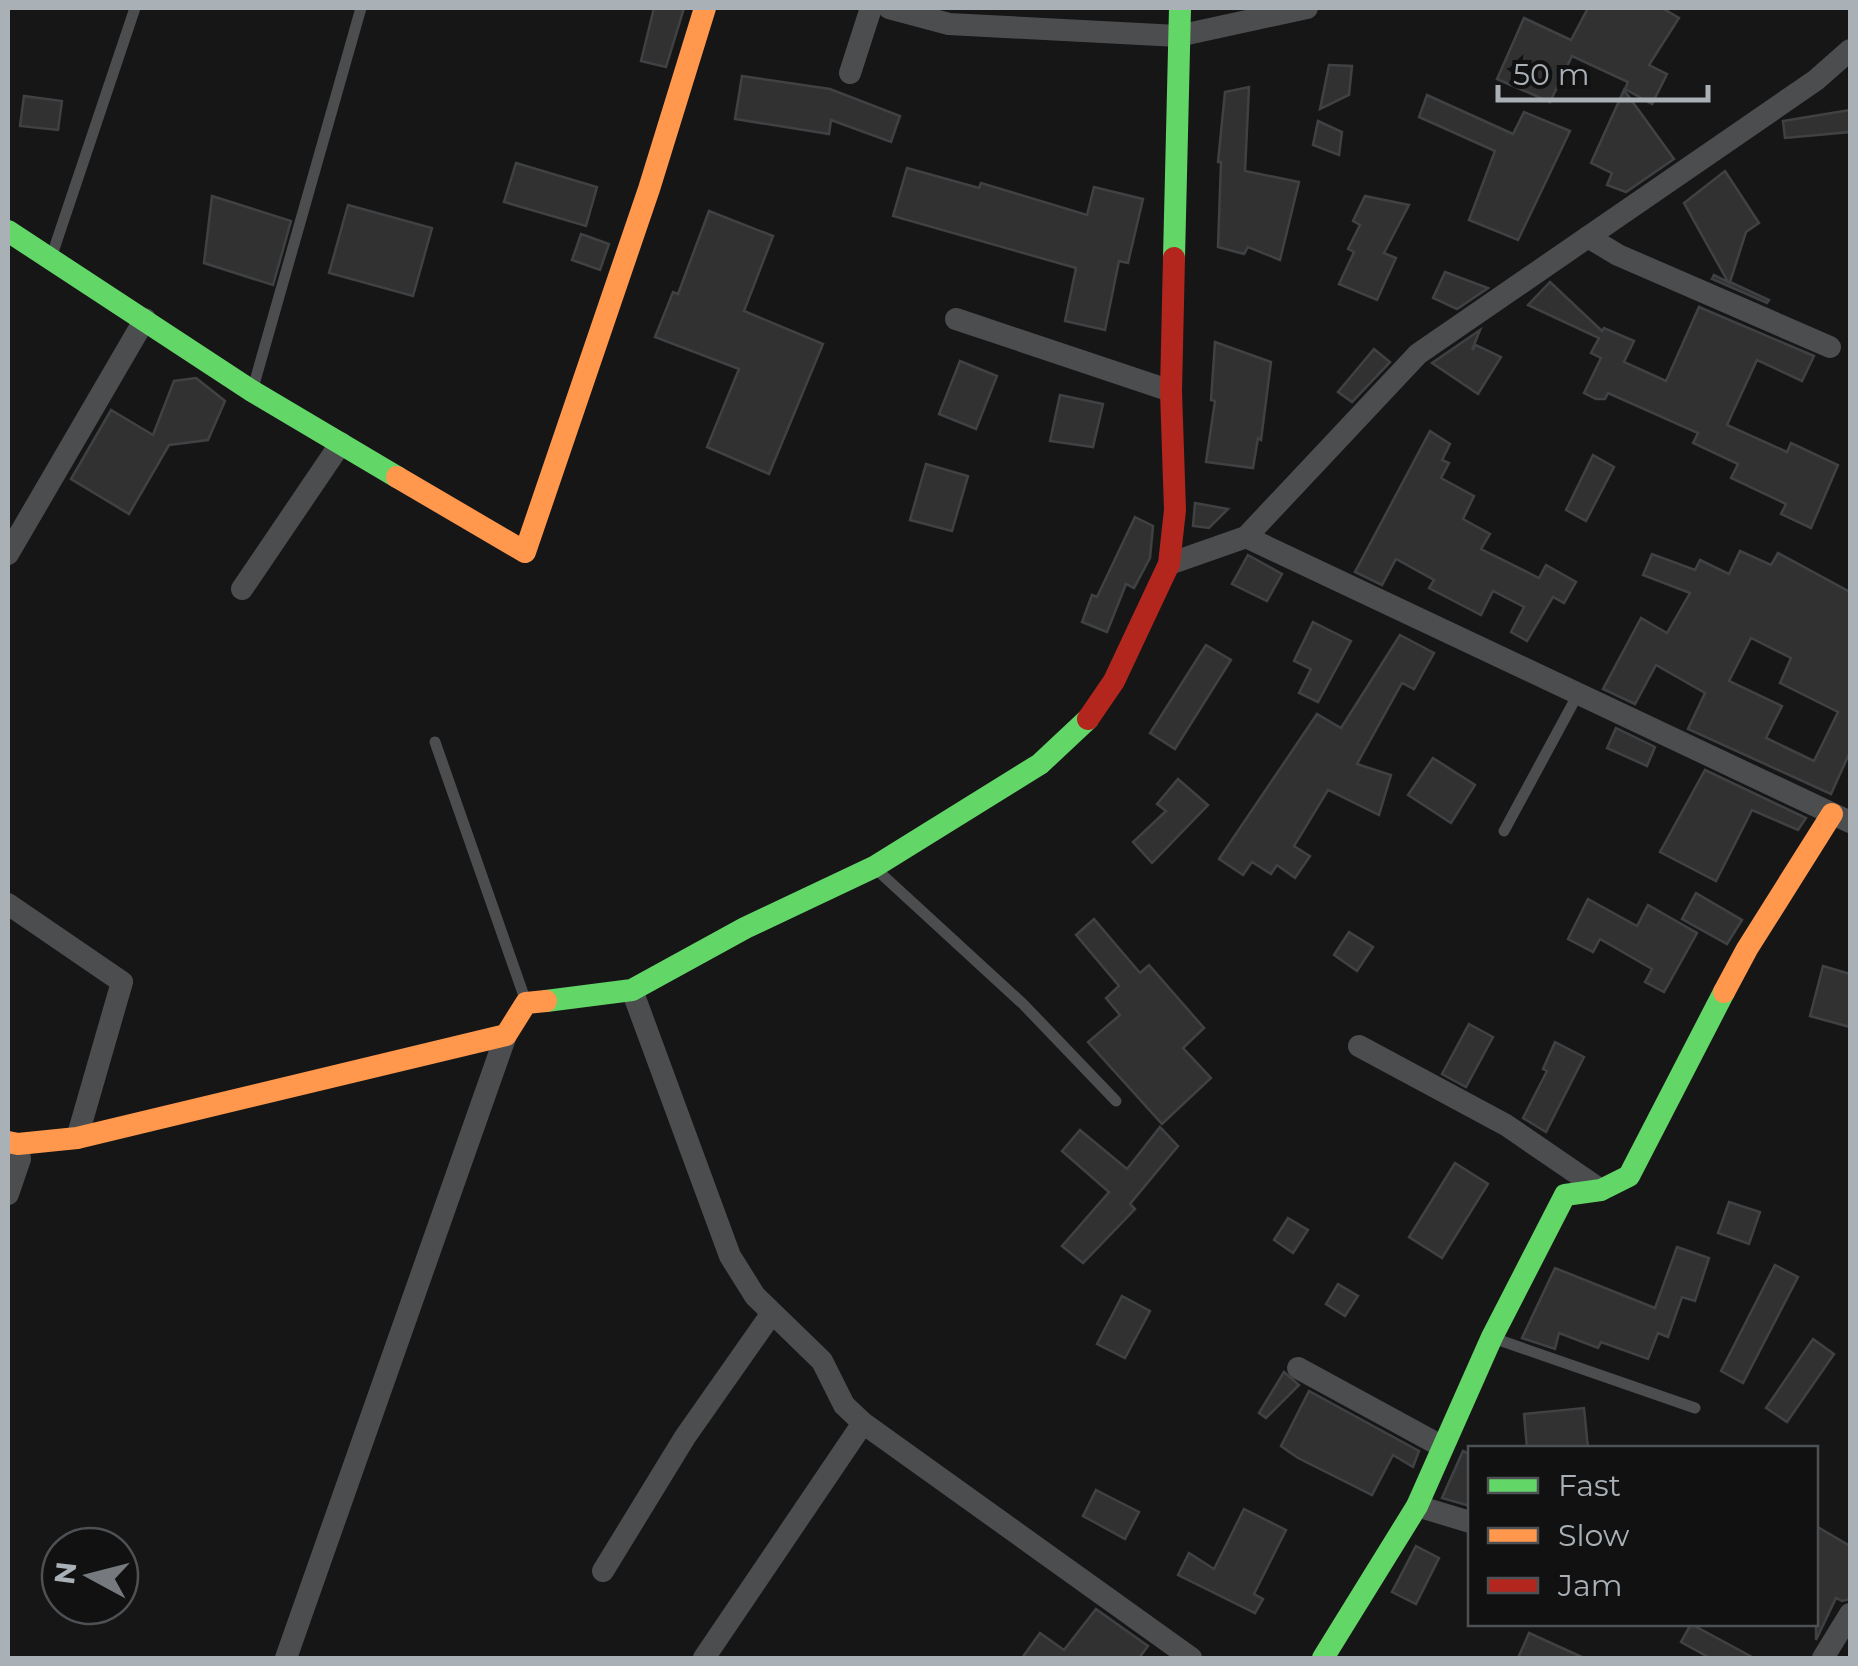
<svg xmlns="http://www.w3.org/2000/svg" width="1858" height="1666" font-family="Montserrat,sans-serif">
  <rect width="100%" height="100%" fill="#161617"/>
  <g fill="#313132" stroke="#3f4143" stroke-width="2.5" fill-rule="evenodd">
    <path d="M654,8H684L666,67L641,61Z"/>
    <path d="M1588,8H1662L1679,18L1649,65L1667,74L1652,104L1625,89L1628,82L1572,56L1550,102L1497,79L1524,18L1571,40Z"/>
    <path d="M1329,65L1352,66L1349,95L1320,109Z"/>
    <path d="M742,76L830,89L900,116L891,142L831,120L829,134L735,119Z"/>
    <path d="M1249,87L1245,171L1299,182L1280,260L1248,247L1244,254L1218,247L1221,162H1218L1225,92Z"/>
    <path d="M1624,90L1674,159L1626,192L1607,185L1612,173L1591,163Z"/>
    <path d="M1427,95L1513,134L1524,112L1570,131L1518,240L1469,220L1495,151L1419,117Z"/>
    <path d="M24,96L62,101L58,130L20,126Z"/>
    <path d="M1850,110V132L1785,138L1783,121Z"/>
    <path d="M1318,121L1342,132L1339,155L1313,145Z"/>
    <path d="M516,163L597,187L586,226L504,202Z"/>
    <path d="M907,168L979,188L981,183L1087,215L1094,187L1143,199L1128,263L1119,261L1105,330L1065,321L1076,268L893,216Z"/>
    <path d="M1725,171L1759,223L1746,232L1730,282L1769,300L1767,303L1712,279L1714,275L1728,282L1684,203Z"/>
    <path d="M212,196L291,221L273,285L204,263Z"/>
    <path d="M1365,196L1409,205L1384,253L1396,258L1377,300L1339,284L1354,252L1348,249L1360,225L1353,221Z"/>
    <path d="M348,205L432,228L413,296L329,273Z"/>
    <path d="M709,211L773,236L744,311L823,344L769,474L707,447L739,369L655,337L673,292L678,294Z"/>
    <path d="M581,234L609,244L600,270L572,260Z"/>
    <path d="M1445,272L1488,288L1457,309L1433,298Z"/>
    <path d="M1550,282L1602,331L1604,328L1634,341L1624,362L1666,381L1699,307L1814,356L1802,381L1757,360L1727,425L1787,452L1791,443L1838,465L1811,528L1781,514L1786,504L1731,478L1738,464L1693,443L1698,433L1608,393L1605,399H1596L1584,393L1601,358L1591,353L1599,338L1528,305Z"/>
    <path d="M1480,330L1472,350L1476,345L1501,357L1478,394L1432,363Z"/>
    <path d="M1215,342L1271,362L1261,440L1258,438L1253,468L1206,462L1215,401L1211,400Z"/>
    <path d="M1374,349L1390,362L1352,402L1338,392Z"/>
    <path d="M960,361L997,376L976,429L939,414Z"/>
    <path d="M196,378L225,401L208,440L169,445L129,514L71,479L111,410L153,435L174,381Z"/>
    <path d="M1060,395L1103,404L1093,447L1050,441Z"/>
    <path d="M1430,431L1450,444L1442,460L1449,463L1441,478L1474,496L1463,519L1490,534L1481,549L1539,578L1546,565L1576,582L1564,603L1553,597L1527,641L1511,632L1524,607L1493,591L1481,615L1429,588L1434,580L1396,559L1382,585L1355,572Z"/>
    <path d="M1593,455L1614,467L1586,521L1566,510Z"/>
    <path d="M926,464L968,476L952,531L910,520Z"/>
    <path d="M1195,503L1228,509L1209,528L1193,526Z"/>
    <path d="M1135,517L1153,526L1150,558L1134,588L1126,584L1107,632L1082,622L1092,595L1097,597Z"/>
    <path d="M1740,551L1771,565L1778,553L1850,592V752L1831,794L1688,729L1705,693L1656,665L1635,704L1603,689L1641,618L1667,633L1690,593L1643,575L1652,554L1695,570L1700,560L1729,574ZM1751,638L1791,658L1780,683L1838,712L1814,761L1766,738L1782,706L1729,681Z"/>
    <path d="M1248,555L1282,574L1267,601L1232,584Z"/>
    <path d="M1313,622L1351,641L1318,702L1299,693L1311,669L1294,661Z"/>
    <path d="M1400,635L1434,653L1414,689L1402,683L1357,764L1391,775L1379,815L1328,790L1294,846L1310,856L1295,878L1277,865L1271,874L1252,862L1243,875L1219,859L1317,714L1341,728Z"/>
    <path d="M1206,645L1231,660L1175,749L1150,733Z"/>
    <path d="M1616,728L1655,747L1647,766L1607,748Z"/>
    <path d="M1433,758L1475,785L1451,823L1408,795Z"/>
    <path d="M1705,770L1806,818L1798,830L1752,810L1716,881L1660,852Z"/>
    <path d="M1178,779L1208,805L1152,863L1133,842L1166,811L1157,804Z"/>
    <path d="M1696,893L1742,920L1727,944L1682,919Z"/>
    <path d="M1588,899L1637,926L1648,905L1697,933L1664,992L1645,982L1652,969L1600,939L1593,952L1568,939Z"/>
    <path d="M1094,919L1140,973L1149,965L1204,1028L1183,1048L1211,1078L1162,1124L1088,1042L1120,1015L1106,998L1119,986L1076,935Z"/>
    <path d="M1349,932L1373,947L1357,971L1334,955Z"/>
    <path d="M1823,966L1850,974V1027L1810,1016Z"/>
    <path d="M1469,1024L1493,1037L1466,1087L1442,1074Z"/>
    <path d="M1555,1042L1584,1057L1546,1132L1523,1118L1547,1071L1543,1069Z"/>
    <path d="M1160,1127L1178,1146L1130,1204L1135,1209L1083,1263L1062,1246L1109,1192L1062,1151L1080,1130L1127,1169Z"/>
    <path d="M1455,1163L1488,1184L1442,1258L1409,1237Z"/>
    <path d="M1729,1202L1760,1212L1749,1244L1718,1233Z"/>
    <path d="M1288,1218L1308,1230L1293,1253L1274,1240Z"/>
    <path d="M1677,1247L1709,1258L1695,1301L1682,1297L1668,1337L1658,1333L1648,1359L1601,1342L1598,1348L1559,1333L1555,1349L1522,1338L1555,1268L1655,1308Z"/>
    <path d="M1775,1265L1798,1277L1743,1383L1721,1371Z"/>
    <path d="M1338,1284L1358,1296L1345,1316L1326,1304Z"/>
    <path d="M1122,1296L1150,1311L1125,1358L1097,1344Z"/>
    <path d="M1813,1339L1834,1354L1787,1422L1766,1408Z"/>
    <path d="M1284,1372L1299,1385L1266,1418L1259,1413Z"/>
    <path d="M1309,1391L1419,1451L1413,1467L1393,1455L1372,1495L1298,1458L1281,1446Z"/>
    <path d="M1584,1408L1588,1448H1527L1524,1414Z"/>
    <path d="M1463,1451L1470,1454V1506L1442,1498Z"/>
    <path d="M1096,1490L1139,1512L1125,1539L1083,1516Z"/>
    <path d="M1244,1509L1286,1530L1254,1594L1263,1599L1255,1613L1178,1575L1189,1553L1214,1569Z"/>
    <path d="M1816,1526L1850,1546V1599L1842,1601L1836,1598L1816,1640Z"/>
    <path d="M1416,1546L1439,1558L1416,1604L1392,1592Z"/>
    <path d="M1096,1609L1148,1646L1139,1658H1022L1040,1633L1064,1650Z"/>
    <path d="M1691,1624L1754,1658H1710L1681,1642Z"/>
    <path d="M1529,1633L1584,1658H1518Z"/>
  </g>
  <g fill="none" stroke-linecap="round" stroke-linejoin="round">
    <g stroke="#4b4d4f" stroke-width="11">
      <path d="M52,255L135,8"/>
      <path d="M253,388L361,8"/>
      <path d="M435,742L525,999"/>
      <path d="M1504,831L1578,694"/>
      <path d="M877,870L1023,1004L1116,1101"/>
      <path d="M1496,1339L1695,1408"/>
    </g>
    <g stroke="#4b4d4f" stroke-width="22">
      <path d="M889,8L949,24L1178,36L1307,8"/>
      <path d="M850,73L871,8"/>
      <path d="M1588,237L1618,255L1830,347"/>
      <path d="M956,319L1171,391"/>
      <path d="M1246,537L1850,822"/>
      <path d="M8,554L145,319"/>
      <path d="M1169,564L1246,537L1418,354L1816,80L1850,50"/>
      <path d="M242,589L341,443"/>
      <path d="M8,904L122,982L77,1138"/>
      <path d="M632,990L730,1256L755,1296L822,1361L844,1405L863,1423L1191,1658"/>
      <path d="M1359,1046L1506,1125L1601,1190"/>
      <path d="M8,1194L20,1159L18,1144"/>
      <path d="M1298,1368L1443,1447"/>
      <path d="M1417,1506L1470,1522"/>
      <path d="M603,1571L685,1437L772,1313"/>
      <path d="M286,1658L506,1035"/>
      <path d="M704,1658L863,1423"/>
      <path d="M1823,1658L1850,1614"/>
    </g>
    <g stroke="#63d668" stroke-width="22">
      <path d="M8,231L252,391L397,477"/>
      <path d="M1174,258L1180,8"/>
      <path d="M546,1001L632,990L745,928L874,867L1040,764L1088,719"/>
      <path d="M1323,1658L1417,1506L1492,1337L1565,1195L1601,1190L1629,1176L1724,992"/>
    </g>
    <g stroke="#ff974d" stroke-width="22">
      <path d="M397,477L525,552L649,189L705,8"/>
      <path d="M1724,992L1747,949L1832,814"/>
      <path d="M8,1142L18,1144L77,1138L506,1035L526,1003L546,1001"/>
    </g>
    <path stroke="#b3261e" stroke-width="22" d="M1088,719L1114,681L1169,564L1175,510L1171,391L1174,258"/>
  </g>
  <rect width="1858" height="1666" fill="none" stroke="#a9b0b6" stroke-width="20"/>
  <rect x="1468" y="1446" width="350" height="180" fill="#111112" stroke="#4e5154" stroke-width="2.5"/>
  <rect x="1488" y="1478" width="50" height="15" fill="#63d668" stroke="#4e5154" stroke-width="2.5"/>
  <text x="1558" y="1496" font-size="30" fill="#a9b0b6">Fast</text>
  <rect x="1488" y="1528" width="50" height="15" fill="#ff974d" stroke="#4e5154" stroke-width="2.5"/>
  <text x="1558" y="1546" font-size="30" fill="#a9b0b6">Slow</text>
  <rect x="1488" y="1578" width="50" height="15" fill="#b3261e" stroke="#4e5154" stroke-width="2.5"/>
  <text x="1558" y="1596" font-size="30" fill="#a9b0b6">Jam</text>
  <g transform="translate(90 1576) rotate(277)"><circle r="48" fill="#111112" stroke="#4e5154" stroke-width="2.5"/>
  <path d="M0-8L18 38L0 25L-18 38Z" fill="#767a7e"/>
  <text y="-15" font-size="28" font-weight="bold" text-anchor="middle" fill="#a9b0b6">N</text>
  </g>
  <path d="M1498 85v15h210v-15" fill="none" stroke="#a9b0b6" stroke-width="5"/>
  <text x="1513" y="85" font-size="30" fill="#a9b0b6" stroke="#111112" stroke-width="8" paint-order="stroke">50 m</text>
</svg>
